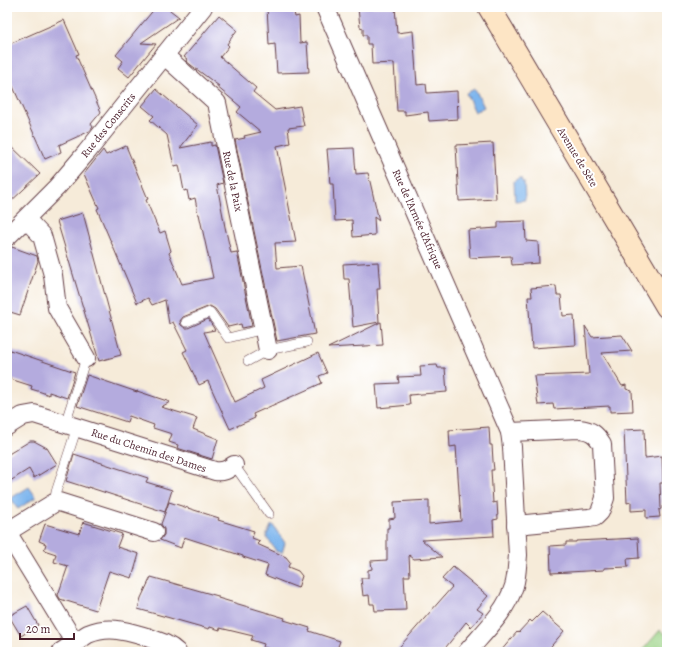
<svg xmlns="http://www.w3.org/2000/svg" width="674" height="659" font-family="Alegreya,serif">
  <rect width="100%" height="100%" fill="#fff"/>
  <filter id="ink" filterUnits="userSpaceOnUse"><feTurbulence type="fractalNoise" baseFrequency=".025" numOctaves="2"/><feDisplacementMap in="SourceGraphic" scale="8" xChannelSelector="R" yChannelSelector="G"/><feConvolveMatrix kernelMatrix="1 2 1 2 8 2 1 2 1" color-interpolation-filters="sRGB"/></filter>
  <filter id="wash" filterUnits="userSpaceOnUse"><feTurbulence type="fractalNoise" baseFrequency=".012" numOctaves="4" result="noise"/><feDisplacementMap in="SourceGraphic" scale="16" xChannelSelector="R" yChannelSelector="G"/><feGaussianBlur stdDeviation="0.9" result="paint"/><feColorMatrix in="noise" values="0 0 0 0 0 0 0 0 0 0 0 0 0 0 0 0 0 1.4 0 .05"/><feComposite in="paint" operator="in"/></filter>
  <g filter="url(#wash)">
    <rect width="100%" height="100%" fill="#f6ebd9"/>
    <path fill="#9bd386" stroke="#727958" d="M660,630L667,636V652H641Z"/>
    <g fill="#7eb6ee" stroke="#646a8c">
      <path d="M475,89L484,107L475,112L466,93Z"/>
      <path d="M519,178H521L522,182H524L525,200L515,201L514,181Z"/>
      <path d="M29,487L36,497L18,509L11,498Z"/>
      <path d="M272,524L285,543L282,553L276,551L266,536Z"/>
    </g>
    <g id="blocks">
      <g fill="#b4abde">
        <path d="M156,7H166L179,17L141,43L156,44L129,77L118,68L123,61L116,55Z"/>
        <path d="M267,7H293L295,17L299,16L300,43L307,42L309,72L277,73L275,44L269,45Z"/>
        <path d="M373,7H395L397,33L413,31L417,85L426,84L427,93L457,91L458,119L429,121L428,112L405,115V111H397L394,63L372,64L371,44H367V35H363V28L360,27L358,8Z"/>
        <path d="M219,15L237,30L227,44L229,46L220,57L256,88L253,92L275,110L300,106L304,126L288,128L290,143L277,146L296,242L275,243L277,268L301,266L315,334L277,341L235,140L245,138L244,136L261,132L237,112L241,107L216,86H219L191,65L186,61L187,59L184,57Z"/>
        <path d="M64,20L79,54L76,55L101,112L91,124L93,127L90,131L59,145L61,152L45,159L7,73V45Z"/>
        <path d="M156,89L198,125L180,148L211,142V146L215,145L223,183L217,185L225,227L231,253L237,252L252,326L242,328L241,324L228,327L215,309L210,306L183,317L180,321L181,325L185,328H188L208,319L215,330L204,332L235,402L264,388L261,380L318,353L327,373L319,376L322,383L253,414L255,418L230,429L208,381L199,385L183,352L187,350L173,322L169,324L165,300L152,305L148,298L137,303L97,209L99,208L84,174L103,150L106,155L126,146L148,199L146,200L160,233L165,231L171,251L169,253L182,284L213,278L199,214H198L195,198L189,200L187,190L184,191L179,165L174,166L167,135L150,120L154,116L142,106Z"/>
        <path d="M7,142L40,174L7,205Z"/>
        <path d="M493,143L496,199L459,201L456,145Z"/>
        <path d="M354,148L356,174L368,173L379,221L374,217L375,235L353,237L352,220L335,221L333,184H330L327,149Z"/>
        <path d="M83,213L121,355L99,361L57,221Z"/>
        <path d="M525,221L526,241L538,242L539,263L512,265L511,256L470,258L468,230L498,228V222Z"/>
        <path d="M12,247L37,256L38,261L20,315L7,311V252Z"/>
        <path d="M378,262L380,289H377L379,322L353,327L349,279H344L343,264Z"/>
        <path d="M556,286L557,295H561L563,316L574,315L576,345L532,348L528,297H532L531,288Z"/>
        <path d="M381,322L383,345L328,348Z"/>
        <path d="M585,326L592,337L622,335L632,351L602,353L622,386L626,385V389L632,391L633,411L610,412V406L554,409L553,404L538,405L534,376L589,374Z"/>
        <path d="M7,349L75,372L67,398L49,392V395L41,392L31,389L32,386L7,378Z"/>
        <path d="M437,365L438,368H445L447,392L409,395L410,405L378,408L376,384L399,383L398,377L421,376L420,366Z"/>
        <path d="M87,375L137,392V391L170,402L161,407L197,418L193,429L218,439L212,459L177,448L178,445L169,442L172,434L153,428L154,425L129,416L127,422L77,406Z"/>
        <path d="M489,427L490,445H492L493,461L494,470H491L493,503L497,502L498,519L493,520L494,536L422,540L442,557L414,559L409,555L410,576H404L406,610L375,611L374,604H370L369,595L363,596L361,578H368V570L372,569L371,561L387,560V528H389V519L395,518L394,502L429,500V524L461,521L456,446L450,447L449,430Z"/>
        <path d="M644,429L645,458L662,456L663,483H660L661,509L659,510L660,517L646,518V510L631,511V502L627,503L624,430Z"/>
        <path d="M30,441H34L47,448L57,464L34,478L29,469L7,483V455Z"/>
        <path d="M74,454L148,478L146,482L172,490L165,512L88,487V488L66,481Z"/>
        <path d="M169,502L219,518L218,520L254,531L252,538L260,541L257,544L286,557L290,562L288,567L298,571L302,576L298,588L265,575L268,565L243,557V556L184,537L181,548L160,540L164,535V529L161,524Z"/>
        <path d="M83,522L122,534L117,547L139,554L132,578L109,571L96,610L60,599L58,595L68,566L54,562L56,554L44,550L46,544L39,541L45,524L79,534Z"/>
        <path d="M638,538L639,558L627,559L628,567L604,568V570L551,573L550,546L566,545V542H576V541Z"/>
        <path d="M453,567L488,596L477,609L483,613L471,627L466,622L442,652H395L452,587L442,579Z"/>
        <path d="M151,577L218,596V598L285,618L284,620L310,628L309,631L340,641L336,652H281L263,647L264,644L251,640L253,636L220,628V630L210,627L209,629L138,609L141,598Z"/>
        <path d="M27,606L38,625L21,636L9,616Z"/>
        <path d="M542,612L564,631L546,652H500L517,632L518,633L530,620L532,622Z"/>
      </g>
    </g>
  </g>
  <g filter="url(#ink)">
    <use href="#blocks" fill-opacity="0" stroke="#643e45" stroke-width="1"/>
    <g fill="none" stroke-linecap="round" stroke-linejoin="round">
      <defs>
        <g id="service">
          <path d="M186,322L210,312L228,338L264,329"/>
          <path d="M248,361L268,350L307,342"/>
          <path d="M65,424L86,358"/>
          <path d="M234,465L269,514"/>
          <path d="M54,503L56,492L77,427"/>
        </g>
        <g id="minor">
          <path d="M325,7L510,432L512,447L518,555C517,565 517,576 514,586C506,612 484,632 467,652"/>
          <path d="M164,55L217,103L268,350"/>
          <path d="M26,219L42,236L53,275L57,308L86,358"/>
          <path d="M7,237L57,187L86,153L203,7"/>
          <path d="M7,426L23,416L34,414L215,471C224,472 227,470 234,465"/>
          <path d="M510,432L579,429C591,430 596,434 602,444L605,498L600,512L595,517L589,518L516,525"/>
          <path d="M7,532L54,503L59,502L154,532"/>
          <path d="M7,532L75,643L61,652"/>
          <path d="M75,643C80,640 84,636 88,634C109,625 126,631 147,637C158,641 169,644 177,652"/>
        </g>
        <path id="secondary" d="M489,7L667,307"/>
      </defs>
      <use href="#service" stroke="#643e45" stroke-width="10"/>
      <use href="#minor" stroke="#643e45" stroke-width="20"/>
      <use href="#secondary" stroke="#643e45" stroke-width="24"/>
      <use href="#service" stroke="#fff" stroke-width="9"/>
      <use href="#minor" stroke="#fff" stroke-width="18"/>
      <use href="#secondary" stroke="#fde5c5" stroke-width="22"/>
    </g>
  </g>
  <g text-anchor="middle" stroke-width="4" stroke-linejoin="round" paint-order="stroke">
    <g font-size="11" fill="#4a1f2b" stroke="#fff">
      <text transform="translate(108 125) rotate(-51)" y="4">Rue des Conscrits</text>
      <text transform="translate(578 157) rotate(59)" y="4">Avenue de Sète</text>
      <text transform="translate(233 181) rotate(78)" y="4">Rue de la Paix</text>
      <text transform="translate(418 219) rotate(66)" y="4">Rue de l'Armée d'Afrique</text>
      <text transform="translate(149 450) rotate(18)" y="4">Rue du Chemin des Dames</text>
    </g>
  </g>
  <rect width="674" height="659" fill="none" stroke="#fff" stroke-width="24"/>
  <path d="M20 633v6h54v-6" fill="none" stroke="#4a1f2b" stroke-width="2"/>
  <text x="26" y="633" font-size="12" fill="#4a1f2b" stroke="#ffffff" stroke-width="3" paint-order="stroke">20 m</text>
</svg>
